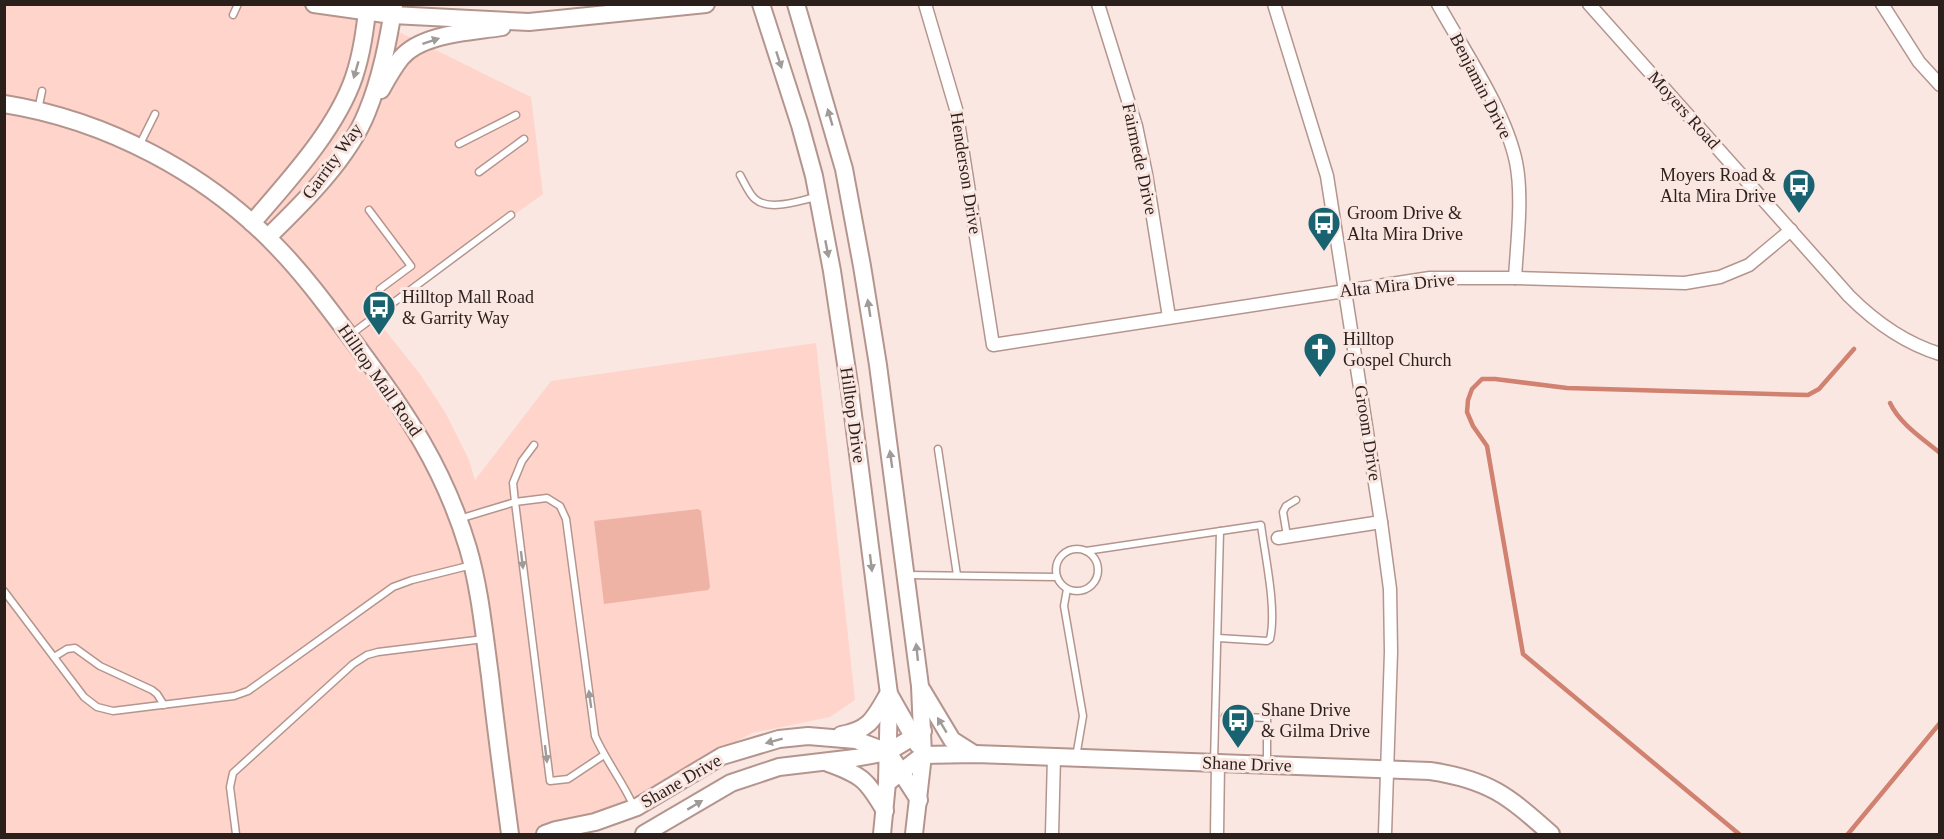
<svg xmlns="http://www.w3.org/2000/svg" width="1944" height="839" font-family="'Times New Roman',serif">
  <rect width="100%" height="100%" fill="#fbe7e2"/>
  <path fill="#fed4cb" d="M4,5H310L377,21L531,97L543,194L373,315L420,374L445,412L469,460L475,480L551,381L816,343L855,700L830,717L752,733L624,804L534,831L535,834H5Z"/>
  <path fill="#efb3a6" d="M698,509L701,511L710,587L708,590L604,604L594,521Z"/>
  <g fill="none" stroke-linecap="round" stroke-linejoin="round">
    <g stroke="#d18170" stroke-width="4.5">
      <path d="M1890,403C1900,424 1922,438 1940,453"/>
      <path d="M1739,834L1523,654L1487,446L1473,426L1467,412L1468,400L1472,389L1482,379H1495L1567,388L1808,395L1819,389L1854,349"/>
      <path d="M1848,834L1940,723"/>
    </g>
    <defs>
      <g id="lane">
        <path d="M233,15L238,4"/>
        <path d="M38,110L42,91"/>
        <path d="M459,144L516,115"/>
        <path d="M139,146L155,114"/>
        <path d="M479,172L524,139"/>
        <path d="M740,175C744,182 749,194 755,199C770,212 800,200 817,197"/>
        <path d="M369,210L411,266L380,289"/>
        <path d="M350,335L511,215"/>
        <path d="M938,449L957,575"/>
        <path d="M459,519L515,502L513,483L522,461L534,445"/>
        <path d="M1287,536L1283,512L1286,506L1296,500"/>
        <circle cx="1077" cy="570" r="21"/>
        <path d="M1086,551L1261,525C1265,556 1277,609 1270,639L1267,641L1218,638"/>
        <path d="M908,575L1057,577"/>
        <path d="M1067,589L1064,606L1083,716L1076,757"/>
        <path d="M4,591L84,697L97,707L113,711L234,696L248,691L393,587L412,580L472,565"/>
        <path d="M54,657L67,649L75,648L100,666L152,690L157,694L164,705"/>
        <path d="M1225,716L1267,718V764"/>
        <path d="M604,755L568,779L550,781L515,502L547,498L560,506L566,519L595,736C606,761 623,782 634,807"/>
        <path d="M1214,762L1220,531"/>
        <path d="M236,834L230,787L233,773L353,664L367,655L378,652L484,639"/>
      </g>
      <g id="street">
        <path d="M925,4L956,109L993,345L1430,278H1515L1685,283L1720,277L1749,265L1791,230"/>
        <path d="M1098,4L1136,126L1146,174L1169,317"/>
        <path d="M1274,4L1327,176L1381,522L1390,589L1391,652L1385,834"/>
        <path d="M1438,4C1464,51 1505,110 1516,162C1523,196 1517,243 1515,278"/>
        <path d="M1589,4L1849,296C1875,322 1904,343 1940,354"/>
        <path d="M1882,4L1919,62L1940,85"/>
        <path d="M1278,538L1381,522"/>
        <path d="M1052,834L1054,757"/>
        <path d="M1217,834L1218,763"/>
      </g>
      <g id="secondary">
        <path d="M314,4L392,15L529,22L706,4"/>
        <path d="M761,4L800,125L814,176L832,271L849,384L889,694L887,783L882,834"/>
        <path d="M796,4L844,169L862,266L878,365L920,686L923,755L914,834"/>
        <path d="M381,90C387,79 393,68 401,58C422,33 472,32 502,27"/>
        <path d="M4,104C106,120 207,173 278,248C307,278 332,313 357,346C406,412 444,468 468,548C480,589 484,633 490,676C496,729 503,782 510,834"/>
        <path d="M252,223C288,181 336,130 354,77C362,53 365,29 368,4"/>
        <path d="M268,237C303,203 349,158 367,112C381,78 388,41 394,5"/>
        <path d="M922,690L952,740L974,754"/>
        <path d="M889,694L918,745"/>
        <path d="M841,735C869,730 874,719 887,696"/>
        <path d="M828,763C862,775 867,780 885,811"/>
        <path d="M887,783L923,755L975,754L1430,771C1490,780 1508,796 1551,834"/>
        <path d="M545,834L556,830L595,822L637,807L722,756L779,739L808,736L856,740L888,752L919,800"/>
        <path d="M644,834L731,783L779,767L855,758L888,752L923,731"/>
      </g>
    </defs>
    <use href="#lane" stroke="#b4958e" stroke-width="9"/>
    <use href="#street" stroke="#b4958e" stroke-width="15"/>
    <use href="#secondary" stroke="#b4958e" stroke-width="20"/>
    <use href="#lane" stroke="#fff" stroke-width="6"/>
    <use href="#street" stroke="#fff" stroke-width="12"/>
    <use href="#secondary" stroke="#fff" stroke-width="16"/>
  </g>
  <defs><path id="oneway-solid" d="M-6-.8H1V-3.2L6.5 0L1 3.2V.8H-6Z" transform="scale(1.5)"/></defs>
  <g fill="#a09a99">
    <use href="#oneway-solid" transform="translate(431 41) rotate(-18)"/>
    <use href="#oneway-solid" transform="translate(779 60) rotate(72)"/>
    <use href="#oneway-solid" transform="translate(356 70) rotate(106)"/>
    <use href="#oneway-solid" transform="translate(830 117) rotate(-106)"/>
    <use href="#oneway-solid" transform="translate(827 249) rotate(79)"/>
    <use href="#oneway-solid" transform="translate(869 308) rotate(-99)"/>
    <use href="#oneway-solid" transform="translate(891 459) rotate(-98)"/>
    <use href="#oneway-solid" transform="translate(522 560) rotate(83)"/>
    <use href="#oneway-solid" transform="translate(871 563) rotate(83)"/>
    <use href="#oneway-solid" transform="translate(917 652) rotate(-96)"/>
    <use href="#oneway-solid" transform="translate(590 699) rotate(-98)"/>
    <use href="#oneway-solid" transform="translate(942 725) rotate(-121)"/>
    <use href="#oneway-solid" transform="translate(774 741) rotate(165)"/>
    <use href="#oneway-solid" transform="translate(546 754) rotate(83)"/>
    <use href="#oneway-solid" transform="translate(695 805) rotate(-31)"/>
  </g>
  <defs>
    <symbol id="bus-pin" viewBox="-11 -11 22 30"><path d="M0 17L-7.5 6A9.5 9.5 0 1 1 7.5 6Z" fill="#196370" stroke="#fbe7e2"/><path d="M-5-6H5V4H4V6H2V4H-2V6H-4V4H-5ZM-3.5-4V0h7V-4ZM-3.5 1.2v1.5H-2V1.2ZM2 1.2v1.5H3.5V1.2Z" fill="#fff"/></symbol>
    <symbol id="church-pin" viewBox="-11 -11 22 30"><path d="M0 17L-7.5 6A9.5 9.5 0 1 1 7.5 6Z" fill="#196370" stroke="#fbe7e2"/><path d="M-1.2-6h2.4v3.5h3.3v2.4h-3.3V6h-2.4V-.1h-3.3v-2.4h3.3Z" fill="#fff"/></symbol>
  </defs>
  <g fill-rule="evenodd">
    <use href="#bus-pin" x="1780" y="166" width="38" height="52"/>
    <use href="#bus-pin" x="1305" y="204" width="38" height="52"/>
    <use href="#bus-pin" x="360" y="288" width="38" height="52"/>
    <use href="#church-pin" x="1301" y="330" width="38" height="52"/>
    <use href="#bus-pin" x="1219" y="701" width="38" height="52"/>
  </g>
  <g text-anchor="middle" stroke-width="6" stroke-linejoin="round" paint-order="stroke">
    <g font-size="18" fill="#2b1f1c" stroke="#fbe7e2">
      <text transform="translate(1481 86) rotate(63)" y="6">Benjamin Drive</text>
      <text transform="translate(1684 110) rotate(48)" y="6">Moyers Road</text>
      <text transform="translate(1140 159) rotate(78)" y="6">Fairmede Drive</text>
      <text transform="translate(332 161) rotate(-54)" y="6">Garrity Way</text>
      <text transform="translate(966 173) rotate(81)" y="6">Henderson Drive</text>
      <text transform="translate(1397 285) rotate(-6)" y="6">Alta Mira Drive</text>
      <text transform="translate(380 380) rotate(55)" y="6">Hilltop Mall Road</text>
      <text transform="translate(853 415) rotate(82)" y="6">Hilltop Drive</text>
      <text transform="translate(1368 433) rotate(81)" y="6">Groom Drive</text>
      <text transform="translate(1247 764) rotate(2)" y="6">Shane Drive</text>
      <text transform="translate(681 781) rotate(-30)" y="6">Shane Drive</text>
    </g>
    <g font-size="18" fill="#2b1f1c" stroke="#fbe7e2" text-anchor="start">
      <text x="1776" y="181" text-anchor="end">Moyers Road &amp;<tspan x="1776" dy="21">Alta Mira Drive</tspan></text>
      <text x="1347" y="219">Groom Drive &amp;<tspan x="1347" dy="21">Alta Mira Drive</tspan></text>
      <text x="402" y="303">Hilltop Mall Road<tspan x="402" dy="21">&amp; Garrity Way</tspan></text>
      <text x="1343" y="345">Hilltop<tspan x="1343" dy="21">Gospel Church</tspan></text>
      <text x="1261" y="716">Shane Drive<tspan x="1261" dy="21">&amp; Gilma Drive</tspan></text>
    </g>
  </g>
  <rect width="1944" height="839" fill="none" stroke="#2b1f1c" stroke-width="12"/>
</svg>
